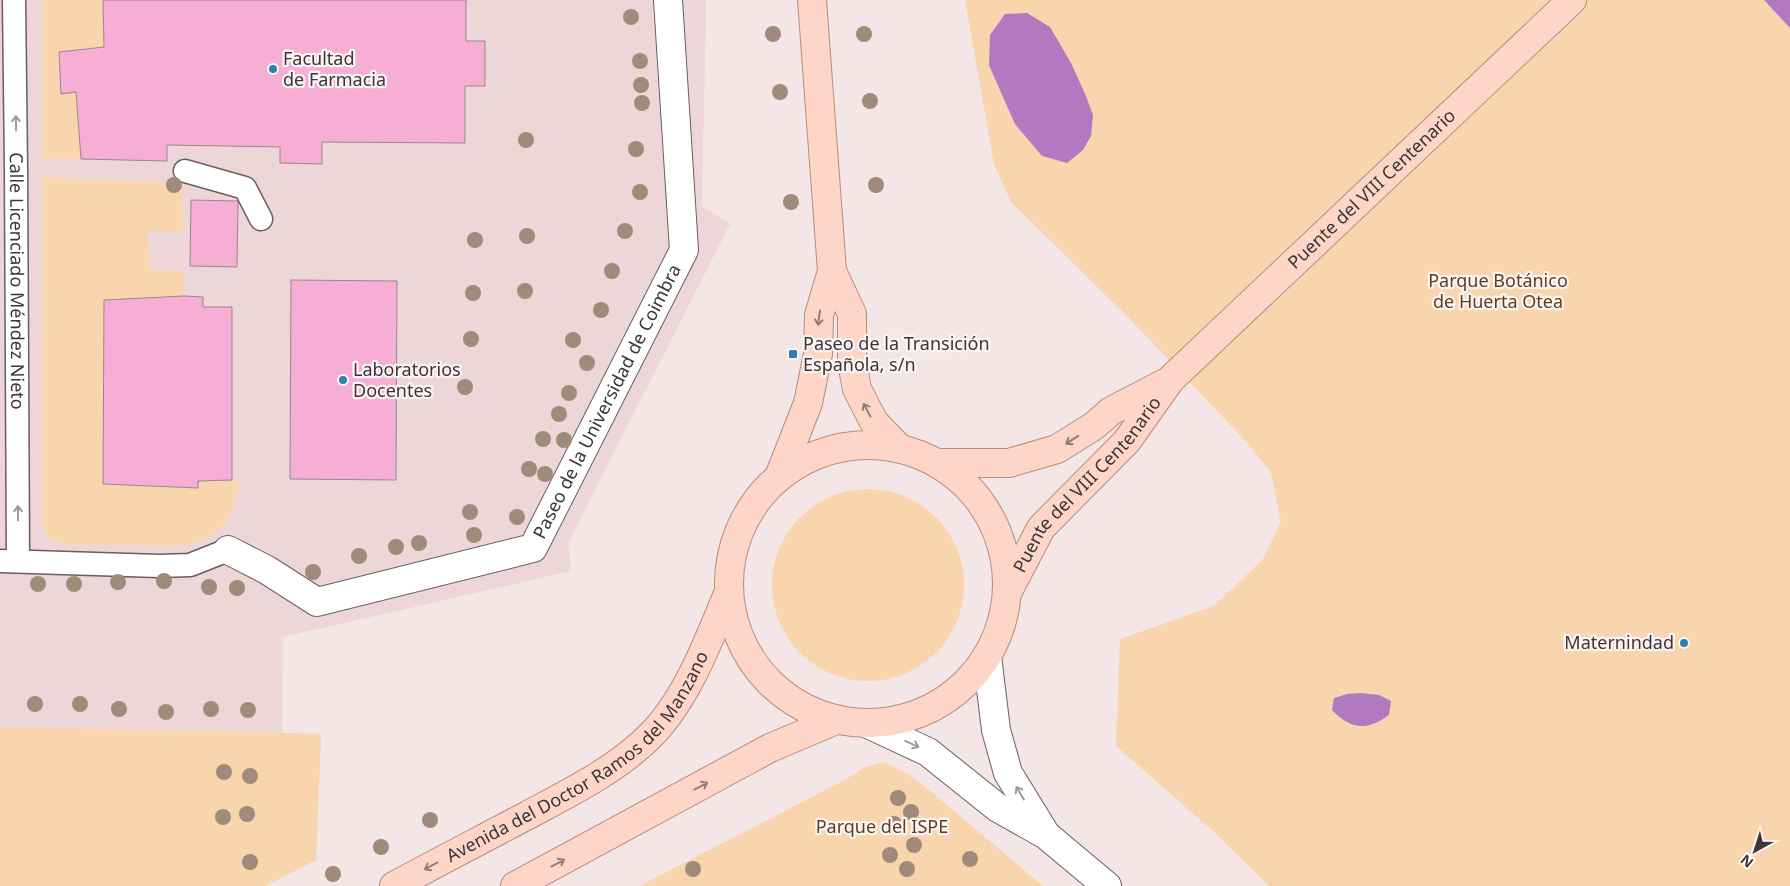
<svg xmlns="http://www.w3.org/2000/svg" width="1790" height="886" font-family="'Noto Sans',sans-serif">
  <rect width="100%" height="100%" fill="#f4e5e6"/>
  <path fill="#ecd6d7" d="M0,0H706L702,206L730,224L568,543L571,571L283,637L282,733L321,734L316,860L265,886H0Z"/>
  <g fill="#f9d5ae">
    <path d="M43,0H103L104,47L78,49L59,53L61,94L76,92L81,159H43Z"/>
    <path d="M965,0H1764L1790,28V886H1269L1213,831L1116,746L1120,639L1214,606L1263,559L1281,522L1271,473L1252,448L1129,318L1011,202L994,164Z"/>
    <path d="M43,177L182,183L183,232L147,231L150,270L183,271L184,296L104,301L103,484L197,488L198,481H240C237,513 219,540 185,545C170,547 154,545 139,545C115,545 90,544 66,544C53,543 46,538 42,526Z"/>
    <circle cx="868" cy="585" r="96"/>
    <path d="M0,727L321,734L316,860L265,886H0Z"/>
    <path d="M884,762L904,772L922,784L1043,886H639L843,781L865,767Z"/>
  </g>
  <g fill="#b278c0">
    <path d="M1764,0H1790V28Z"/>
    <path d="M1027,13L1050,27L1071,63L1086,96L1093,115L1091,136L1083,150L1067,163L1042,156L1015,124L1003,97L989,65L990,35L1005,14Z"/>
    <path d="M1360,693L1379,695L1391,701L1389,715C1367,731 1351,730 1332,710L1334,698L1347,694Z"/>
  </g>
  <g fill="#f6aed4" stroke="#95898e">
    <path d="M103,0H466V41H485V86H465V143L322,142V164L280,163V147L167,145V161L81,159L76,92L61,94L59,52L104,47Z"/>
    <path d="M191,200L238,201L237,267L190,266Z"/>
    <path d="M291,280L397,281L396,480L290,479Z"/>
    <path d="M184,296L203,297V307H232V480L198,481V488L103,484L104,300Z"/>
  </g>
  <g fill="none" stroke-linecap="round" stroke-linejoin="round">
    <defs>
      <g id="service">
        <path id="s1" d="M14,0L16,168L18,561"/>
        <path d="M185,171L245,188L261,219"/>
        <path d="M0,561L159,566L190,565L228,550"/>
      </g>
      <g id="pedestrian">
        <path id="s2" d="M228,550L267,570L317,602L533,548L684,250L668,0"/>
      </g>
      <g id="minor">
        <path d="M987,656L996,730L1008,773L1045,833"/>
        <path d="M868,724L928,752L998,808L1046,835L1107,886"/>
      </g>
      <g id="primary">
        <path d="M812,0L832,271L852,314V363L857,389L874,422L898,447"/>
        <circle cx="868" cy="584" r="139"/>
        <path d="M938,463H1009L1057,449L1094,426L1111,411L1165,383"/>
        <path d="M779,477L808,403L818,354L819,315L832,271"/>
        <path id="s3" d="M1007,593L1041,528L1127,441L1171,379L1572,0"/>
        <path id="s4" d="M394,886C438,862 483,839 528,815C571,792 620,768 654,732C687,697 709,640 727,596"/>
        <path d="M515,886L770,748L836,720"/>
      </g>
    </defs>
    <use href="#service" stroke="#6b5e5f" stroke-width="25"/>
    <use href="#pedestrian" stroke="#6b5e5f" stroke-width="30"/>
    <use href="#minor" stroke="#6b5e5f" stroke-width="30"/>
    <use href="#primary" stroke="#b88c7c" stroke-width="30"/>
    <use href="#service" stroke="#fff" stroke-width="22"/>
    <use href="#pedestrian" stroke="#fff" stroke-width="28"/>
    <use href="#minor" stroke="#fff" stroke-width="28"/>
    <use href="#primary" stroke="#fdd6c8" stroke-width="28"/>
  </g>
  <g fill="#a08a79">
    <circle cx="631" cy="17" r="8"/>
    <circle cx="773" cy="34" r="8"/>
    <circle cx="864" cy="34" r="8"/>
    <circle cx="640" cy="61" r="8"/>
    <circle cx="641" cy="85" r="8"/>
    <circle cx="780" cy="92" r="8"/>
    <circle cx="870" cy="101" r="8"/>
    <circle cx="642" cy="103" r="8"/>
    <circle cx="526" cy="140" r="8"/>
    <circle cx="636" cy="149" r="8"/>
    <circle cx="174" cy="185" r="8"/>
    <circle cx="876" cy="185" r="8"/>
    <circle cx="640" cy="192" r="8"/>
    <circle cx="791" cy="202" r="8"/>
    <circle cx="625" cy="231" r="8"/>
    <circle cx="527" cy="236" r="8"/>
    <circle cx="475" cy="240" r="8"/>
    <circle cx="612" cy="271" r="8"/>
    <circle cx="525" cy="291" r="8"/>
    <circle cx="473" cy="293" r="8"/>
    <circle cx="601" cy="310" r="8"/>
    <circle cx="471" cy="339" r="8"/>
    <circle cx="573" cy="340" r="8"/>
    <circle cx="587" cy="363" r="8"/>
    <circle cx="465" cy="387" r="8"/>
    <circle cx="569" cy="393" r="8"/>
    <circle cx="559" cy="414" r="8"/>
    <circle cx="543" cy="439" r="8"/>
    <circle cx="564" cy="440" r="8"/>
    <circle cx="529" cy="469" r="8"/>
    <circle cx="545" cy="474" r="8"/>
    <circle cx="470" cy="512" r="8"/>
    <circle cx="517" cy="517" r="8"/>
    <circle cx="474" cy="535" r="8"/>
    <circle cx="419" cy="543" r="8"/>
    <circle cx="396" cy="547" r="8"/>
    <circle cx="359" cy="556" r="8"/>
    <circle cx="313" cy="572" r="8"/>
    <circle cx="164" cy="581" r="8"/>
    <circle cx="118" cy="582" r="8"/>
    <circle cx="38" cy="584" r="8"/>
    <circle cx="74" cy="584" r="8"/>
    <circle cx="209" cy="587" r="8"/>
    <circle cx="237" cy="588" r="8"/>
    <circle cx="35" cy="704" r="8"/>
    <circle cx="80" cy="704" r="8"/>
    <circle cx="119" cy="709" r="8"/>
    <circle cx="211" cy="709" r="8"/>
    <circle cx="248" cy="710" r="8"/>
    <circle cx="166" cy="712" r="8"/>
    <circle cx="224" cy="772" r="8"/>
    <circle cx="250" cy="776" r="8"/>
    <circle cx="898" cy="798" r="8"/>
    <circle cx="911" cy="812" r="8"/>
    <circle cx="247" cy="814" r="8"/>
    <circle cx="223" cy="817" r="8"/>
    <circle cx="430" cy="820" r="8"/>
    <circle cx="894" cy="824" r="8"/>
    <circle cx="914" cy="845" r="8"/>
    <circle cx="381" cy="847" r="8"/>
    <circle cx="890" cy="855" r="8"/>
    <circle cx="970" cy="859" r="8"/>
    <circle cx="250" cy="862" r="8"/>
    <circle cx="693" cy="869" r="8"/>
    <circle cx="907" cy="869" r="8"/>
    <circle cx="333" cy="874" r="8"/>
  </g>
  <defs><path id="oneway-shaft" d="M-6 0H5M1.5-3L5.5 0L1.5 3" fill="none" stroke-width="1.6" stroke-linecap="round" stroke-linejoin="round" transform="scale(1.25)"/></defs>
  <g stroke="#9d9a9a">
    <use href="#oneway-shaft" transform="translate(16 123) rotate(-91)"/>
    <use href="#oneway-shaft" transform="translate(18 513) rotate(-90)"/>
    <use href="#oneway-shaft" transform="translate(912 744) rotate(25)"/>
    <use href="#oneway-shaft" transform="translate(1020 793) rotate(-121)"/>
  </g>
  <g stroke="#927d77">
    <use href="#oneway-shaft" transform="translate(819 318) rotate(97)"/>
    <use href="#oneway-shaft" transform="translate(867 410) rotate(-118)"/>
    <use href="#oneway-shaft" transform="translate(1072 440) rotate(147)"/>
    <use href="#oneway-shaft" transform="translate(701 786) rotate(-28)"/>
    <use href="#oneway-shaft" transform="translate(558 863) rotate(-28)"/>
    <use href="#oneway-shaft" transform="translate(431 866) rotate(152)"/>
  </g>
  <g fill="#2b81b1" stroke="#fdf4f4" stroke-width="2">
    <circle cx="273" cy="69" r="5"/>
    <rect x="788" y="349" width="10" height="10" rx="2.5"/>
    <circle cx="343" cy="380" r="5"/>
    <circle cx="1684" cy="643" r="5"/>
  </g>
  <g text-anchor="middle" stroke-width="4.5" stroke-linejoin="round" paint-order="stroke">
    <g font-size="18" fill="#3b3535" stroke="#fdf4f4" text-anchor="start">
      <text x="283" y="65">Facultad<tspan x="283" dy="21">de Farmacia</tspan></text>
      <text x="803" y="350">Paseo de la Transición<tspan x="803" dy="21">Española, s/n</tspan></text>
      <text x="353" y="376">Laboratorios<tspan x="353" dy="21">Docentes</tspan></text>
      <text x="1674" y="649" text-anchor="end">Maternindad</text>
    </g>
    <g font-size="18" fill="#3b3535" stroke="#fdf4f4">
      <text dy="6" stroke="none"><textPath href="#s3" startOffset="548">Puente del VIII Centenario</textPath></text>
      <text dy="6" stroke="none"><textPath href="#s1" startOffset="281">Calle Licenciado Méndez Nieto</textPath></text>
      <text dy="6" stroke="none"><textPath href="#s2" startOffset="490">Paseo de la Universidad de Coimbra</textPath></text>
      <text dy="6" stroke="none"><textPath href="#s3" startOffset="136">Puente del VIII Centenario</textPath></text>
      <text dy="6" stroke="none"><textPath href="#s4" startOffset="229">Avenida del Doctor Ramos del Manzano</textPath></text>
    </g>
    <g font-size="18" fill="#5b3f1f" stroke="#fdf4f4">
      <text x="1498" y="287">Parque Botánico<tspan x="1498" dy="21">de Huerta Otea</tspan></text>
      <text x="882" y="833">Parque del ISPE</text>
    </g>
  </g>
  <g transform="translate(1755 851) rotate(219)" stroke="#fdf4f4" stroke-width="4" paint-order="stroke">
  <path d="M0-4L9 19L0 12L-9 19Z" fill="#3b3535"/>
  <text y="-8" font-size="14" font-weight="bold" text-anchor="middle" fill="#3b3535">N</text>
  </g>
</svg>
